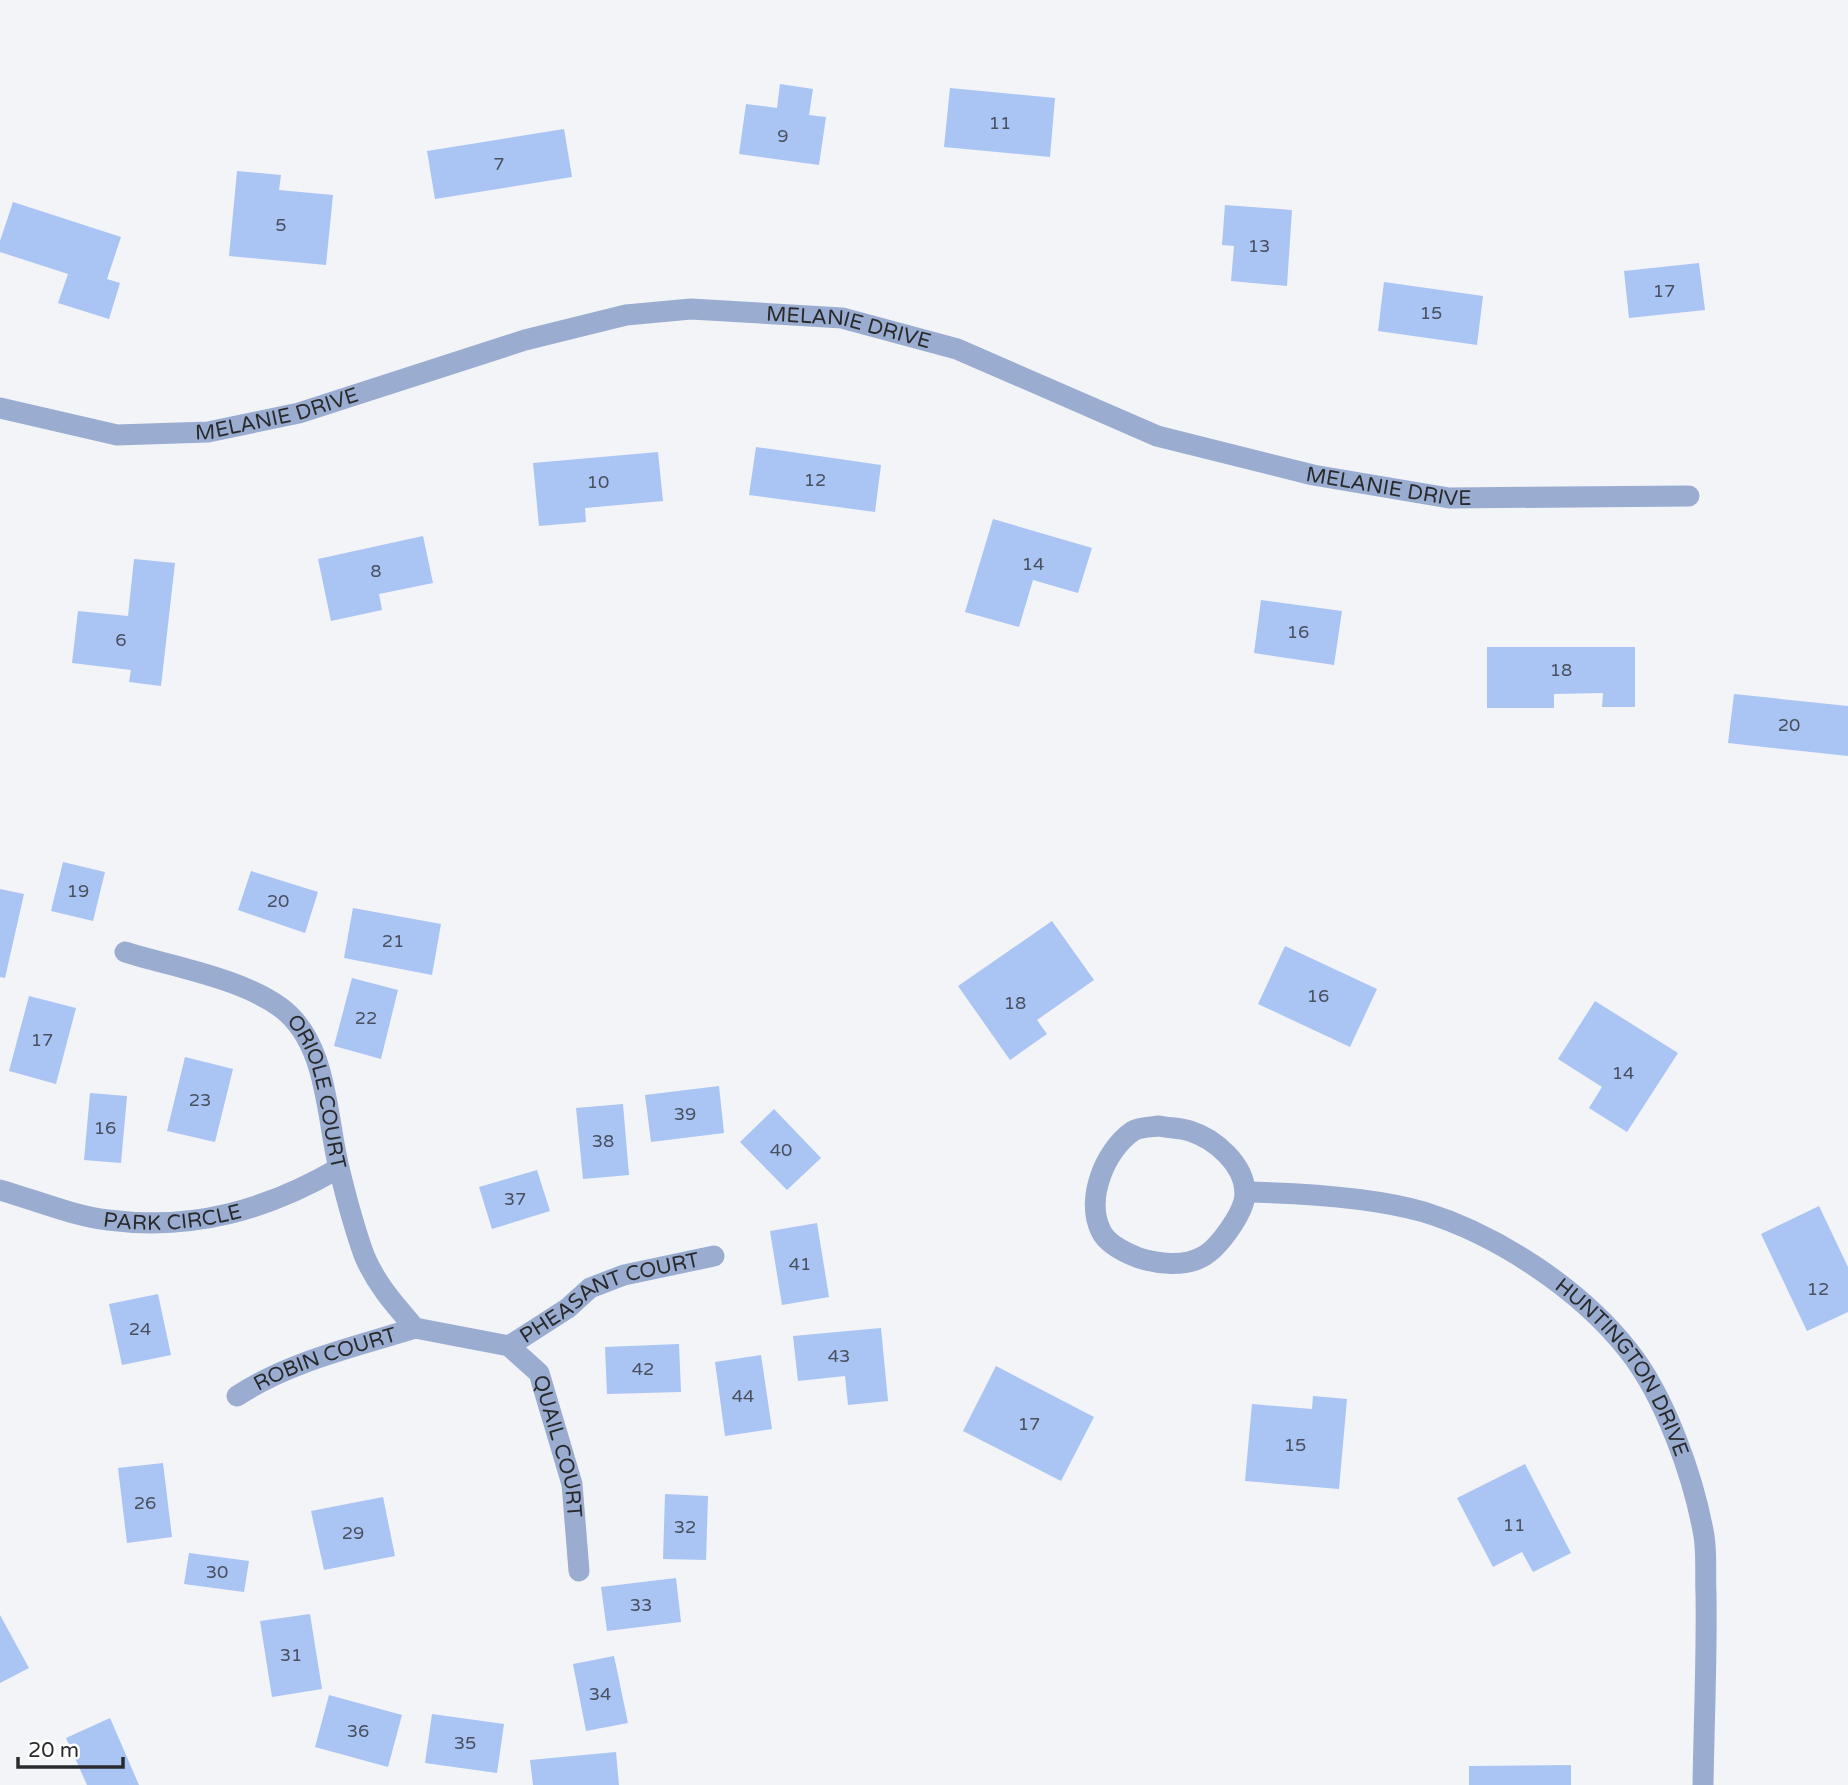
<svg xmlns="http://www.w3.org/2000/svg" width="1848" height="1785" font-family="'Varela Round',sans-serif">
  <rect width="100%" height="100%" fill="#f2f4f8"/>
  <g fill="#aac4f4">
    <path d="M780,84L813,89L809,115L826,117L819,165L739,154L746,104L777,108Z"/>
    <path d="M950,88L1055,98L1050,157L944,147Z"/>
    <path d="M564,129L572,177L435,199L427,151Z"/>
    <path d="M237,171L281,175L279,190L333,195L326,265L229,256Z"/>
    <path d="M13,202L121,237L107,279L120,283L109,319L58,303L68,274L0,252V241Z"/>
    <path d="M1225,205L1292,210L1287,286L1231,281L1234,246L1222,245Z"/>
    <path d="M1699,263L1705,310L1629,318L1624,271Z"/>
    <path d="M1384,282L1483,296L1477,345L1378,331Z"/>
    <path d="M756,447L881,465L875,512L749,495Z"/>
    <path d="M658,452L663,501L585,508L586,522L539,526L533,463Z"/>
    <path d="M993,519L1092,548L1078,593L1033,580L1019,627L965,612Z"/>
    <path d="M423,536L433,583L379,594L382,610L331,621L318,559Z"/>
    <path d="M134,559L175,563L161,686L129,682L131,670L72,663L78,611L128,616Z"/>
    <path d="M1261,600L1342,611L1334,665L1254,653Z"/>
    <path d="M1487,647H1635V707H1602L1603,693L1554,694V708H1487Z"/>
    <path d="M1734,694L1848,706V756L1728,743Z"/>
    <path d="M63,862L105,872L93,921L51,911Z"/>
    <path d="M251,871L318,892L305,933L238,910Z"/>
    <path d="M0,889L24,894L5,978L0,977Z"/>
    <path d="M353,908L441,924L432,975L344,958Z"/>
    <path d="M1052,921L1094,980L1037,1020L1047,1034L1010,1060L958,986Z"/>
    <path d="M1285,946L1377,989L1350,1047L1258,1004Z"/>
    <path d="M352,978L398,990L381,1059L334,1046Z"/>
    <path d="M29,996L76,1008L56,1084L9,1071Z"/>
    <path d="M1595,1001L1678,1053L1627,1132L1589,1108L1602,1087L1558,1059Z"/>
    <path d="M185,1057L233,1069L215,1142L167,1131Z"/>
    <path d="M719,1086L724,1133L651,1142L645,1095Z"/>
    <path d="M90,1093L127,1096L121,1163L84,1160Z"/>
    <path d="M623,1104L629,1175L583,1179L576,1108Z"/>
    <path d="M774,1109L821,1158L787,1190L740,1142Z"/>
    <path d="M537,1170L550,1211L492,1229L479,1187Z"/>
    <path d="M1819,1206L1848,1267V1312L1807,1331L1761,1234Z"/>
    <path d="M817,1223L829,1297L782,1305L770,1231Z"/>
    <path d="M158,1294L171,1355L122,1365L109,1304Z"/>
    <path d="M881,1328L888,1401L848,1405L845,1376L798,1381L793,1336Z"/>
    <path d="M679,1344L681,1392L607,1394L605,1347Z"/>
    <path d="M761,1355L772,1429L725,1436L715,1362Z"/>
    <path d="M996,1366L1094,1417L1061,1481L963,1431Z"/>
    <path d="M1313,1396L1347,1399L1339,1489L1245,1481L1252,1404L1312,1409Z"/>
    <path d="M163,1463L172,1537L127,1543L118,1468Z"/>
    <path d="M1525,1464L1571,1553L1533,1572L1522,1552L1493,1567L1457,1498Z"/>
    <path d="M665,1494L708,1496L706,1560L663,1559Z"/>
    <path d="M383,1497L395,1556L324,1570L311,1511Z"/>
    <path d="M189,1553L249,1561L244,1592L184,1584Z"/>
    <path d="M676,1578L681,1622L607,1631L601,1587Z"/>
    <path d="M310,1614L322,1689L272,1697L260,1621Z"/>
    <path d="M0,1615L29,1668L0,1683Z"/>
    <path d="M614,1656L628,1723L586,1731L573,1664Z"/>
    <path d="M329,1695L402,1715L388,1767L315,1747Z"/>
    <path d="M432,1714L504,1724L497,1773L425,1763Z"/>
    <path d="M110,1718L139,1785H87L66,1738Z"/>
    <path d="M616,1752L619,1785H533L530,1760Z"/>
    <path d="M1571,1765V1785H1469V1766Z"/>
  </g>
  <g fill="none" stroke-linecap="round" stroke-linejoin="round">
    <g stroke="#9aadd1" stroke-width="21">
      <path id="s1" d="M0,408L117,435L208,432L299,413L525,340L626,315L691,309L842,318L957,349L1157,436L1313,475L1449,498L1689,496"/>
      <path id="s2" d="M125,952C173,967 240,978 280,1007C328,1042 326,1116 339,1168C346,1197 354,1227 364,1255C376,1284 395,1305 415,1328"/>
      <path d="M1159,1126C1169,1128 1181,1128 1190,1131C1215,1139 1244,1164 1245,1192C1246,1211 1218,1249 1202,1257C1184,1267 1158,1264 1139,1258C1126,1253 1107,1244 1101,1231C1085,1199 1105,1150 1133,1131C1139,1127 1151,1127 1159,1126Z"/>
      <path id="s3" d="M0,1190C35,1200 73,1216 108,1220C193,1231 267,1210 339,1168"/>
      <path id="s4" d="M1245,1192C1299,1193 1372,1197 1424,1212C1498,1235 1580,1289 1628,1350C1665,1396 1694,1478 1704,1536C1707,1554 1705,1575 1706,1594C1707,1657 1704,1721 1703,1785"/>
      <path id="s5" d="M415,1328L509,1346L539,1373L572,1484L579,1571"/>
      <path id="s6" d="M509,1346L568,1308L590,1288L624,1275L714,1256"/>
      <path id="s7" d="M237,1396C290,1361 355,1347 415,1328"/>
    </g>
  </g>
  <g text-anchor="middle" stroke-width="7" stroke-linejoin="round" paint-order="stroke">
    <g font-size="18" fill="#49505e">
      <text x="1000" y="129">11</text>
      <text x="783" y="142">9</text>
      <text x="499" y="170">7</text>
      <text x="281" y="231">5</text>
      <text x="1259" y="252">13</text>
      <text x="1664" y="297">17</text>
      <text x="1431" y="319">15</text>
      <text x="815" y="486">12</text>
      <text x="598" y="488">10</text>
      <text x="1033" y="570">14</text>
      <text x="376" y="577">8</text>
      <text x="1298" y="638">16</text>
      <text x="121" y="646">6</text>
      <text x="1561" y="676">18</text>
      <text x="1789" y="731">20</text>
      <text x="78" y="897">19</text>
      <text x="278" y="907">20</text>
      <text x="393" y="947">21</text>
      <text x="1318" y="1002">16</text>
      <text x="1015" y="1009">18</text>
      <text x="366" y="1024">22</text>
      <text x="42" y="1046">17</text>
      <text x="1623" y="1079">14</text>
      <text x="200" y="1106">23</text>
      <text x="685" y="1120">39</text>
      <text x="105" y="1134">16</text>
      <text x="603" y="1147">38</text>
      <text x="781" y="1156">40</text>
      <text x="515" y="1205">37</text>
      <text x="800" y="1270">41</text>
      <text x="1818" y="1295">12</text>
      <text x="140" y="1335">24</text>
      <text x="839" y="1362">43</text>
      <text x="643" y="1375">42</text>
      <text x="743" y="1402">44</text>
      <text x="1029" y="1430">17</text>
      <text x="1295" y="1451">15</text>
      <text x="145" y="1509">26</text>
      <text x="1514" y="1531">11</text>
      <text x="685" y="1533">32</text>
      <text x="353" y="1539">29</text>
      <text x="217" y="1578">30</text>
      <text x="641" y="1611">33</text>
      <text x="291" y="1661">31</text>
      <text x="600" y="1700">34</text>
      <text x="358" y="1737">36</text>
      <text x="465" y="1749">35</text>
    </g>
    <g font-size="21" fill="#292a2c" stroke="#fff">
      <text dy="7" stroke="none"><textPath href="#s1" startOffset="870">MELANIE DRIVE</textPath></text>
      <text dy="7" stroke="none"><textPath href="#s1" startOffset="282">MELANIE DRIVE</textPath></text>
      <text dy="7" stroke="none"><textPath href="#s1" startOffset="1437">MELANIE DRIVE</textPath></text>
      <text dy="7" stroke="none"><textPath href="#s2" startOffset="261">ORIOLE COURT</textPath></text>
      <text dy="7" stroke="none"><textPath href="#s3" startOffset="177">PARK CIRCLE</textPath></text>
      <text dy="7" stroke="none"><textPath href="#s6" startOffset="114">PHEASANT COURT</textPath></text>
      <text dy="7" stroke="none"><textPath href="#s7" startOffset="96">ROBIN COURT</textPath></text>
      <text dy="7" stroke="none"><textPath href="#s4" startOffset="441">HUNTINGTON DRIVE</textPath></text>
      <text dy="7" stroke="none"><textPath href="#s5" startOffset="212">QUAIL COURT</textPath></text>
    </g>
  </g>
  <path d="M18 1757v10h105v-10" fill="none" stroke="#292a2c" stroke-width="3.5"/>
  <text x="28" y="1757" font-size="21" fill="#292a2c" stroke="#ffffff" stroke-width="5" paint-order="stroke">20 m</text>
</svg>
